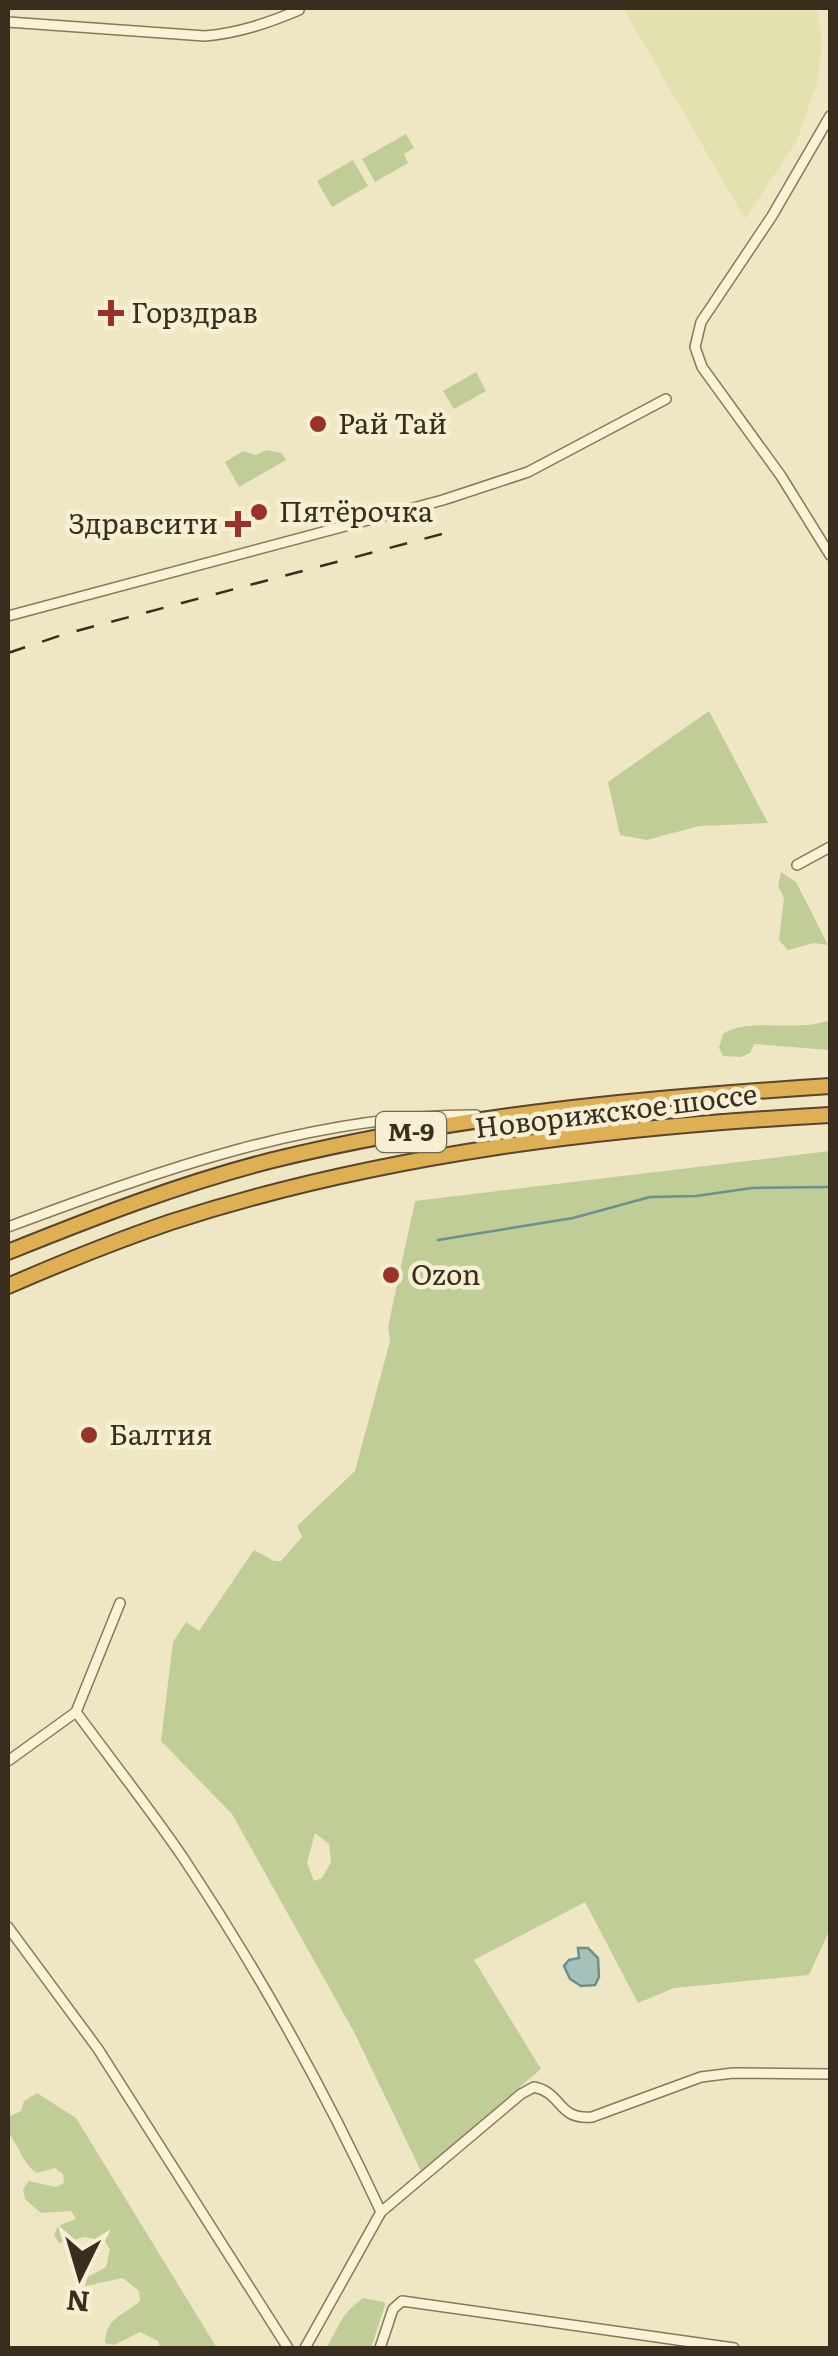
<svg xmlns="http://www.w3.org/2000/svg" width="838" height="2356" font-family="Literata,serif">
  <rect width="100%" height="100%" fill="#efe6c3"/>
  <path fill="#e4e1b0" d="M623,8H817L822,45L817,84L796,142L745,219Z"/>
  <g fill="#c1cd97" fill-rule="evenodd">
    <path d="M406,134L414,148L404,154L408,163L375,182L362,159Z"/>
    <path d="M353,160L368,186L332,207L317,181Z"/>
    <path d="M476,372L486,391L454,409L443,391Z"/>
    <path d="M266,450L282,453L286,460L239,487L225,462L243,451L256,455Z"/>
    <path d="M709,711L768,823L699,826L647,840L620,835L608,782Z"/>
    <path d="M781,872L796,882L828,945L814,943L788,950L779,940L784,898L778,886Z"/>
    <path d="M826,1021L830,1022V1050L754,1044L750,1053L741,1057L723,1056L719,1048L723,1034C745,1017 800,1032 826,1021Z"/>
    <path d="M830,1151V1929L809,1975L674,1988L638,2003L585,1902L474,1960L541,2069L421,2171L354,2032L232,1814L161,1741L173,1642L186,1622L199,1631L254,1550L274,1561H281L302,1537L297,1526L355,1471L390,1341L388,1327L415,1201ZM315,1833L329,1844L331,1862L322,1878L314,1881L307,1863Z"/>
    <path d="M37,2093L76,2118L217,2348H160L158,2341L140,2332L114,2345L105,2343C106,2317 123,2316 140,2301L139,2291L123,2278L85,2286L88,2277L106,2267L110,2249L105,2241L85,2237L59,2243L54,2235L58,2226L76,2219L71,2211L41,2213L25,2199L23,2189L29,2181L56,2187L64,2183L63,2174L55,2168L37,2173C22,2164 20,2146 8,2133V2117L21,2111L24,2101Z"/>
    <path d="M363,2298L384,2302L385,2305L371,2348H326C341,2325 338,2317 363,2298Z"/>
  </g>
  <path fill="#a5c1bc" stroke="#6c908a" stroke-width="2.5" d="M578,1948H588L598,1958L599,1977L595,1985L581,1986L570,1979L564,1966L569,1960L579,1958Z"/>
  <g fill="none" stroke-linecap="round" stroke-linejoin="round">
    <path stroke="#6c908a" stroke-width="2.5" d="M438,1240L573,1218L650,1197L696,1196L752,1188L830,1187"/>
    <defs>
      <g id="minor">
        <path d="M8,22L205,36C239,33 268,23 299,10"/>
        <path d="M830,116L772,216L701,322L695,347L702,367L781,476L830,555"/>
        <path d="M8,616L443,500L528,472L666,399"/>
        <path d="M797,865L830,847"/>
        <path d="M8,1227C158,1171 314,1114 476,1115"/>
        <path d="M120,1603L76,1712C112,1761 150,1809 184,1859C259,1972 324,2089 381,2212"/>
        <path d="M8,1761L76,1712"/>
        <path d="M8,1927L98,2049L288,2348"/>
        <path d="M305,2348L381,2212L521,2094L534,2087C563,2093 557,2120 592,2117L701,2077L733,2073L830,2074"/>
        <path d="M380,2348L393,2309L402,2301L734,2348"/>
      </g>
      <g id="highway">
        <path d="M8,1252C95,1217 182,1183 273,1160C456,1115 643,1098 830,1086"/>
        <path d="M8,1286C61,1263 115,1241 171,1222C383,1153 609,1127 830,1115"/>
      </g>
    </defs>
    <use href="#minor" stroke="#897759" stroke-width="12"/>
    <use href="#highway" stroke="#57452e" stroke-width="18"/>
    <use href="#minor" stroke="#f9f2d6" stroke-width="9"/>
    <use href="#highway" stroke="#dfaf53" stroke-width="14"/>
    <path stroke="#392d1e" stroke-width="2.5" stroke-dasharray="18 18" stroke-linecap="butt" d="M8,653L65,634L457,530"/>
  </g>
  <g fill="#993329" stroke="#f6efd3" stroke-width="4">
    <path d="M106 298h10v10h10v10h-10v10h-10v-10h-10v-10h10z"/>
    <circle cx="318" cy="424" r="10"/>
    <circle cx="259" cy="512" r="10"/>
    <path d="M233 509h10v10h10v10h-10v10h-10v-10h-10v-10h10z"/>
    <circle cx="391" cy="1275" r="10"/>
    <circle cx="89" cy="1435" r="10"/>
  </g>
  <g text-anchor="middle" stroke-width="9" stroke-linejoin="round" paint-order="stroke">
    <rect fill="#f6efd3" stroke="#726754" stroke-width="2.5" x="376" y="1112" width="70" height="40" rx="8"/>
    <g font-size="25" font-weight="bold" fill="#392d1e">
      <text x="411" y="1141">М-9</text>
    </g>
    <g font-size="28" fill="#392d1e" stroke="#f6efd3" text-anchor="start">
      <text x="131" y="323">Горздрав</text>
      <text x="338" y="434">Рай Тай</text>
      <text x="279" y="522">Пятёрочка</text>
      <text x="218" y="534" text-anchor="end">Здравсити</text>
      <text x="411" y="1285">Ozon</text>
      <text x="109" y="1445">Балтия</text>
    </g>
    <g font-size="28" fill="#392d1e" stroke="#f6efd3">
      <text transform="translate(616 1111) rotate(-7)" y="10">Новорижское шоссе</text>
    </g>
  </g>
  <rect width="838" height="2356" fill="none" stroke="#392d1e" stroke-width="20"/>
  <g transform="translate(80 2276) rotate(185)" stroke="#f6efd3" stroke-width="8" paint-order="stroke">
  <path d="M0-8L18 38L0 25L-18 38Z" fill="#392d1e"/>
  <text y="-15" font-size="28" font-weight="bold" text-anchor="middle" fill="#392d1e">N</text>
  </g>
</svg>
